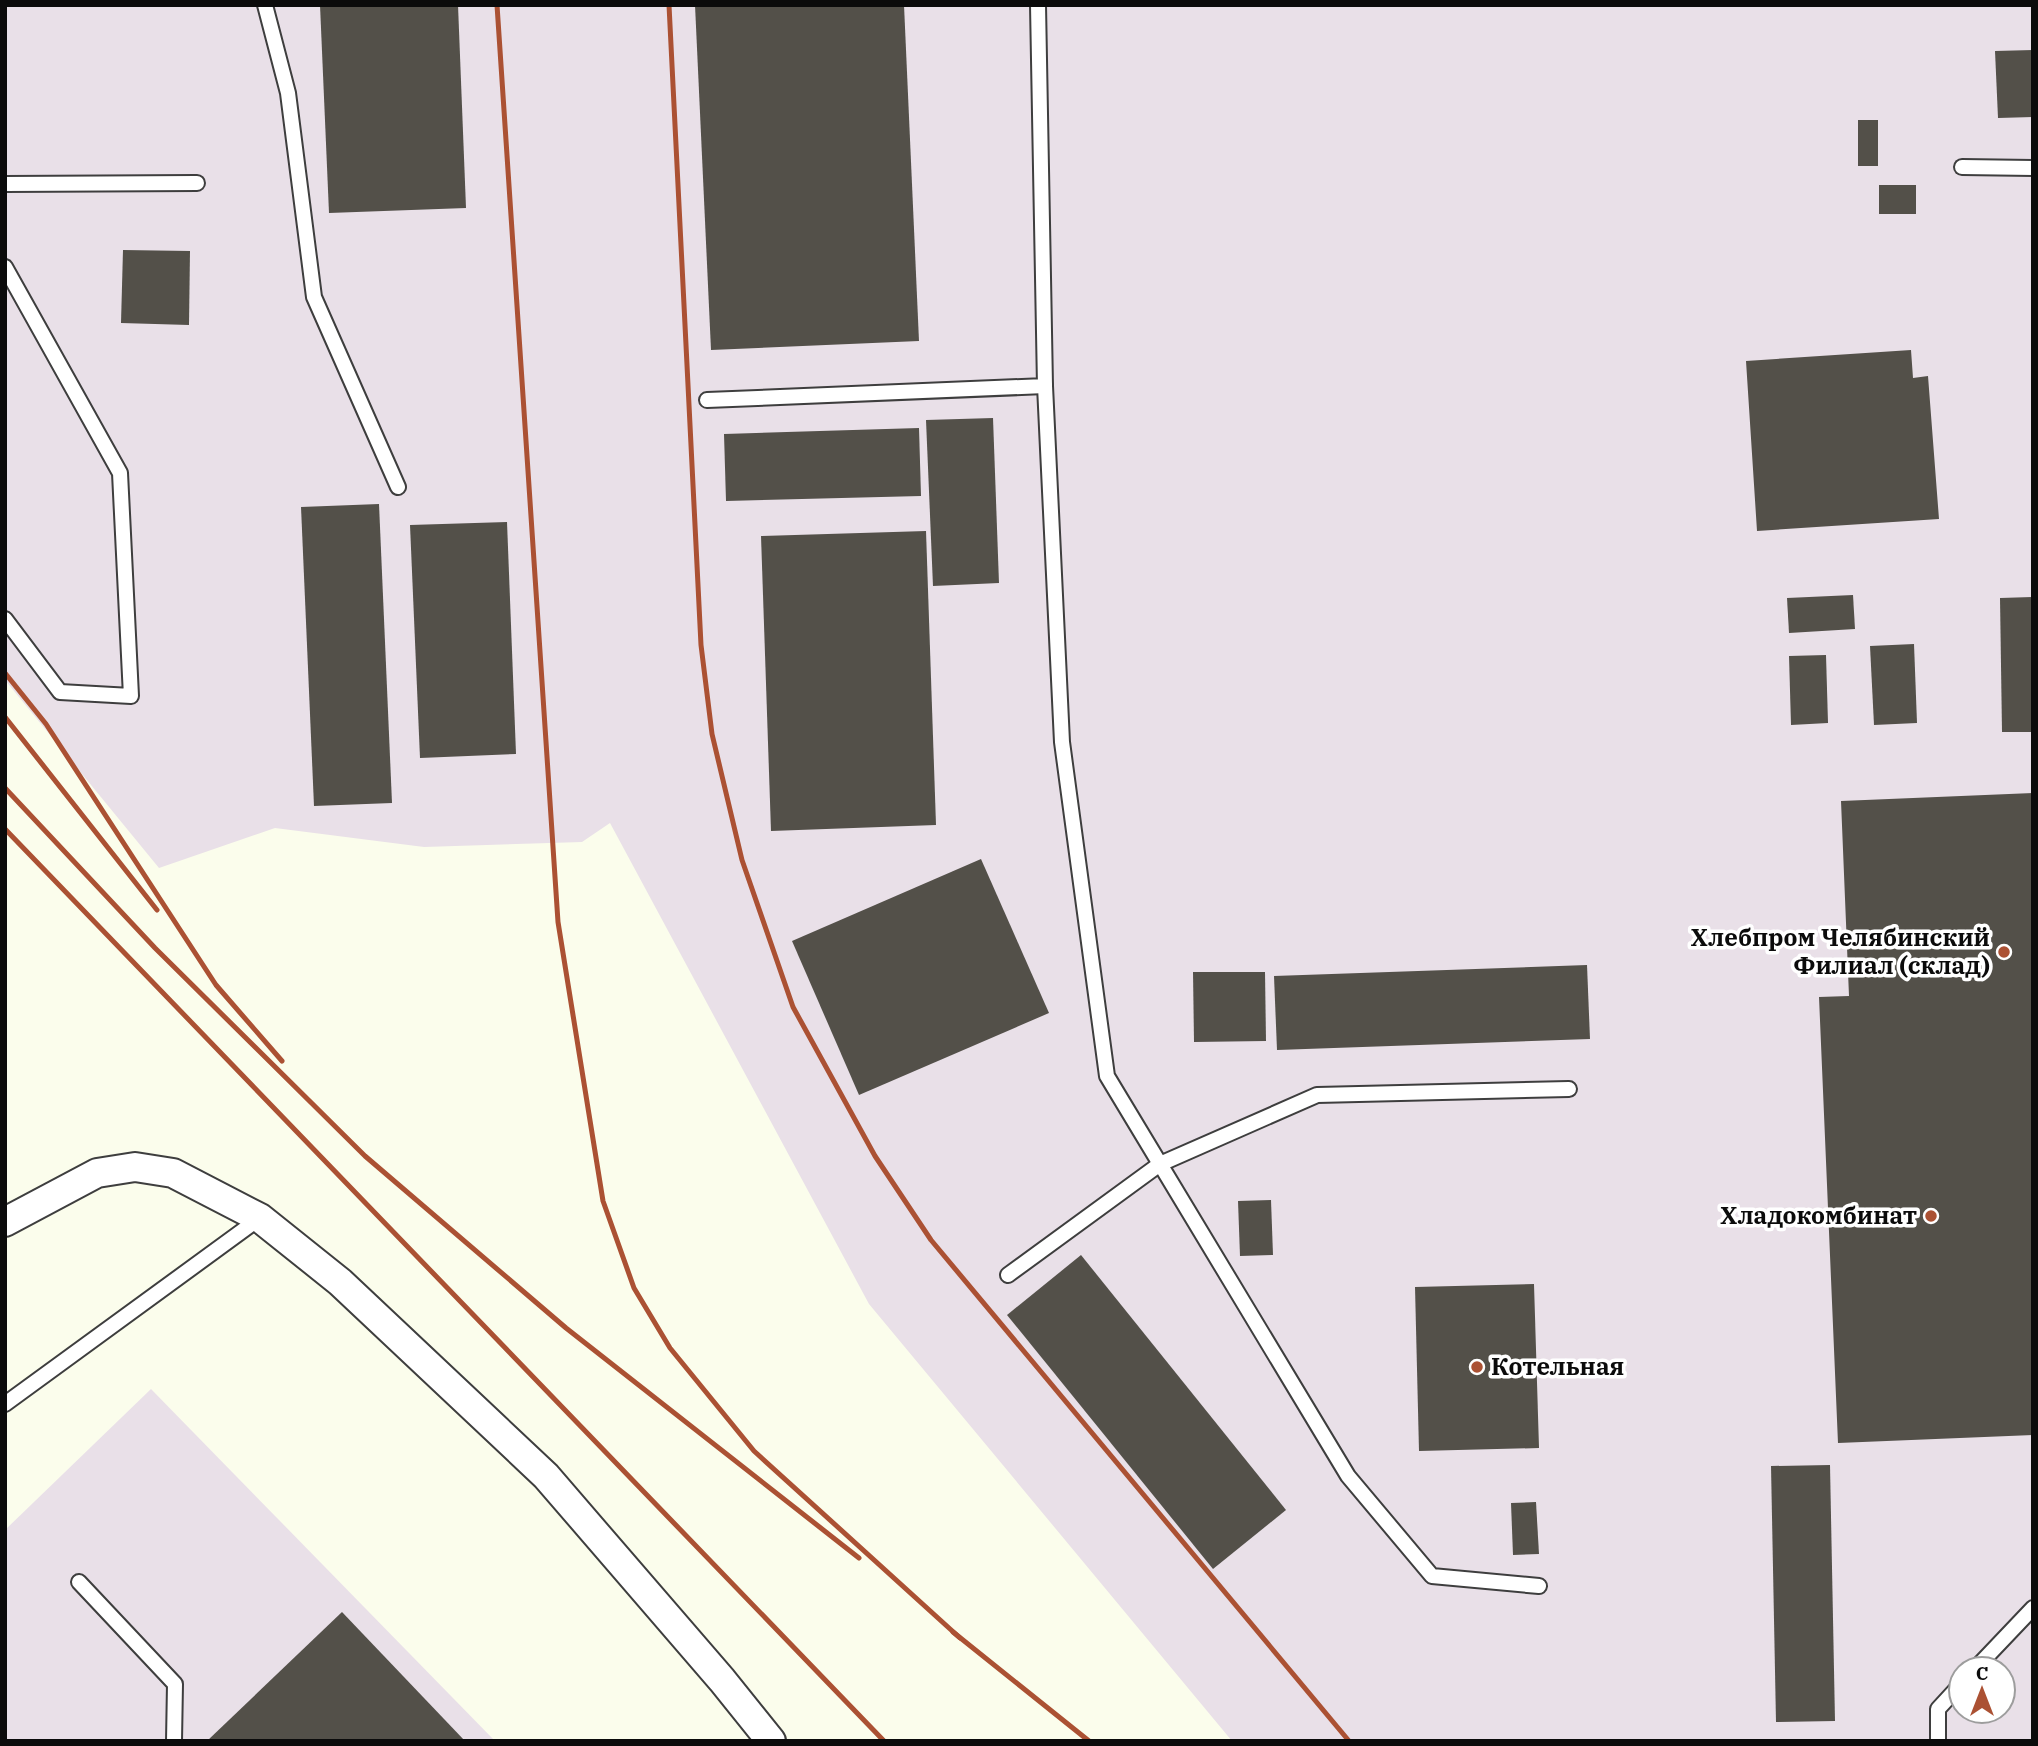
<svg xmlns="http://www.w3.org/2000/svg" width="2038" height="1746" font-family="'IBM Plex Serif',serif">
  <rect width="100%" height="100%" fill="#fbfdec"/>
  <g fill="#e9e0e8" fill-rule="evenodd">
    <path d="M5,5H2033V1741H1232L869,1304L610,823L582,842L424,847L275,828L159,868L5,680ZM1961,1669H2003V1711H1961Z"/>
    <path d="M151,1389L495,1741H5V1530Z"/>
  </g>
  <g fill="#535049">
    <path d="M320,5H458L466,208L329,213Z"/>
    <path d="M695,5H904L919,341L711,350Z"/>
    <path d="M2033,50V117L1998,118L1995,51Z"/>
    <rect x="1858" y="120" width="20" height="46"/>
    <rect x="1879" y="185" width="37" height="29"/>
    <path d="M123,250L190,251L189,325L121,323Z"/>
    <path d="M1911,350L1913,378L1928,376L1939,519L1757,531L1746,361Z"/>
    <path d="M993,418L999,583L933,586L926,420Z"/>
    <path d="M919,428L921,496L726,501L724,434Z"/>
    <path d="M379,504L392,803L314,806L301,507Z"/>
    <path d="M507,522L516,754L420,758L410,525Z"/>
    <path d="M926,531L936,825L771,831L761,536Z"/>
    <path d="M1853,595L1855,629L1789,633L1787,598Z"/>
    <path d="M2032,597L2033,732H2002L2000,598Z"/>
    <path d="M1914,644L1917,723L1874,725L1870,646Z"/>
    <path d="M1826,655L1828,723L1791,725L1789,656Z"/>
    <path d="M2033,793V1435L1838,1443L1819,997L1849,996L1841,801Z"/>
    <path d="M981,859L1049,1013L859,1095L792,941Z"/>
    <path d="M1587,965L1590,1039L1277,1050L1274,976Z"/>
    <path d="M1193,972H1265L1266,1041L1194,1042Z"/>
    <path d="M1271,1200L1273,1255L1240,1256L1238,1201Z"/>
    <path d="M1081,1255L1286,1510L1213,1569L1007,1315Z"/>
    <path d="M1534,1284L1539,1448L1419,1451L1415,1287Z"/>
    <path d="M1830,1465L1835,1721L1776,1722L1771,1466Z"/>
    <path d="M1536,1502L1539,1554L1513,1555L1511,1503Z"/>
    <path d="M342,1612L465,1741H207Z"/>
  </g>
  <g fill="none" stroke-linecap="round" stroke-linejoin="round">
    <defs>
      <g id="service">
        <path d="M265,5L288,93L314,297L398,487"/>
        <path d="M1962,167L2033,168"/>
        <path d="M5,184L197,183"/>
        <path d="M5,267L120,473L131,696L60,692L5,619"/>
        <path d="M1045,386L1062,742L1107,1076L1348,1476L1432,1576L1539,1586"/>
        <path d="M707,400L1045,386L1038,5"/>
        <path d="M1008,1275L1160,1164L1317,1095L1569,1089"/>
        <path d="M5,1404L260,1218"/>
        <path d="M79,1582L175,1684L174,1741"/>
        <path d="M1975,1669L2033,1608"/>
        <path d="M1938,1741V1709L1961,1684"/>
      </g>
      <path id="minor" d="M5,1222L97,1173L135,1167L173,1173L260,1218L340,1282L546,1476L722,1680L771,1741"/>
    </defs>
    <use href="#service" stroke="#3e3e3e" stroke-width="18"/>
    <use href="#minor" stroke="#3e3e3e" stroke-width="32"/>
    <use href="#service" stroke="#fff" stroke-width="14"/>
    <use href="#minor" stroke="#fff" stroke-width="28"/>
    <g stroke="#ab5133" stroke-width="5">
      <path d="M497,5L558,922L603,1201L634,1288L670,1348L754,1451L960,1638"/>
      <path d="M669,5L701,645L712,734L742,860L793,1007L875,1156L931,1240L1349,1741"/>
      <path d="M5,673L46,724L216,985L282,1061"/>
      <path d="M5,717L157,910"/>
      <path d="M5,788L155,948L365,1156L566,1328L859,1558"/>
      <path d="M5,829L884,1741"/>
      <path d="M953,1632L1089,1741"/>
    </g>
  </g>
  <g fill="#ab5133" stroke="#fff" stroke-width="2.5">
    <circle cx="2004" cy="952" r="7"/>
    <circle cx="1931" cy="1216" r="7"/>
    <circle cx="1477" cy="1367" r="7"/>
  </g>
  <g text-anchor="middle" stroke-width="7" stroke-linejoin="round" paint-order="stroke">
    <g font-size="24" font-weight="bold" fill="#0b0b0b" stroke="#fff" text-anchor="end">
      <text x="1990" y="946">Хлебпром Челябинский<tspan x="1990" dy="28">Филиал (склад)</tspan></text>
      <text x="1917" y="1224">Хладокомбинат</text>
      <text x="1491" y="1375" text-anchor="start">Котельная</text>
    </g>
  </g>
  <rect width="2038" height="1746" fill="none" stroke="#0b0b0b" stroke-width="14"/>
  <g transform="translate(1982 1690)"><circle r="33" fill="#ffffff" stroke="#9d9d9d" stroke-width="2"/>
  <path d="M0-5L12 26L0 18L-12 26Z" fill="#ab5133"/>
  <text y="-10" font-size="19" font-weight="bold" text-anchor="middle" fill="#0b0b0b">С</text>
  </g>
</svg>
